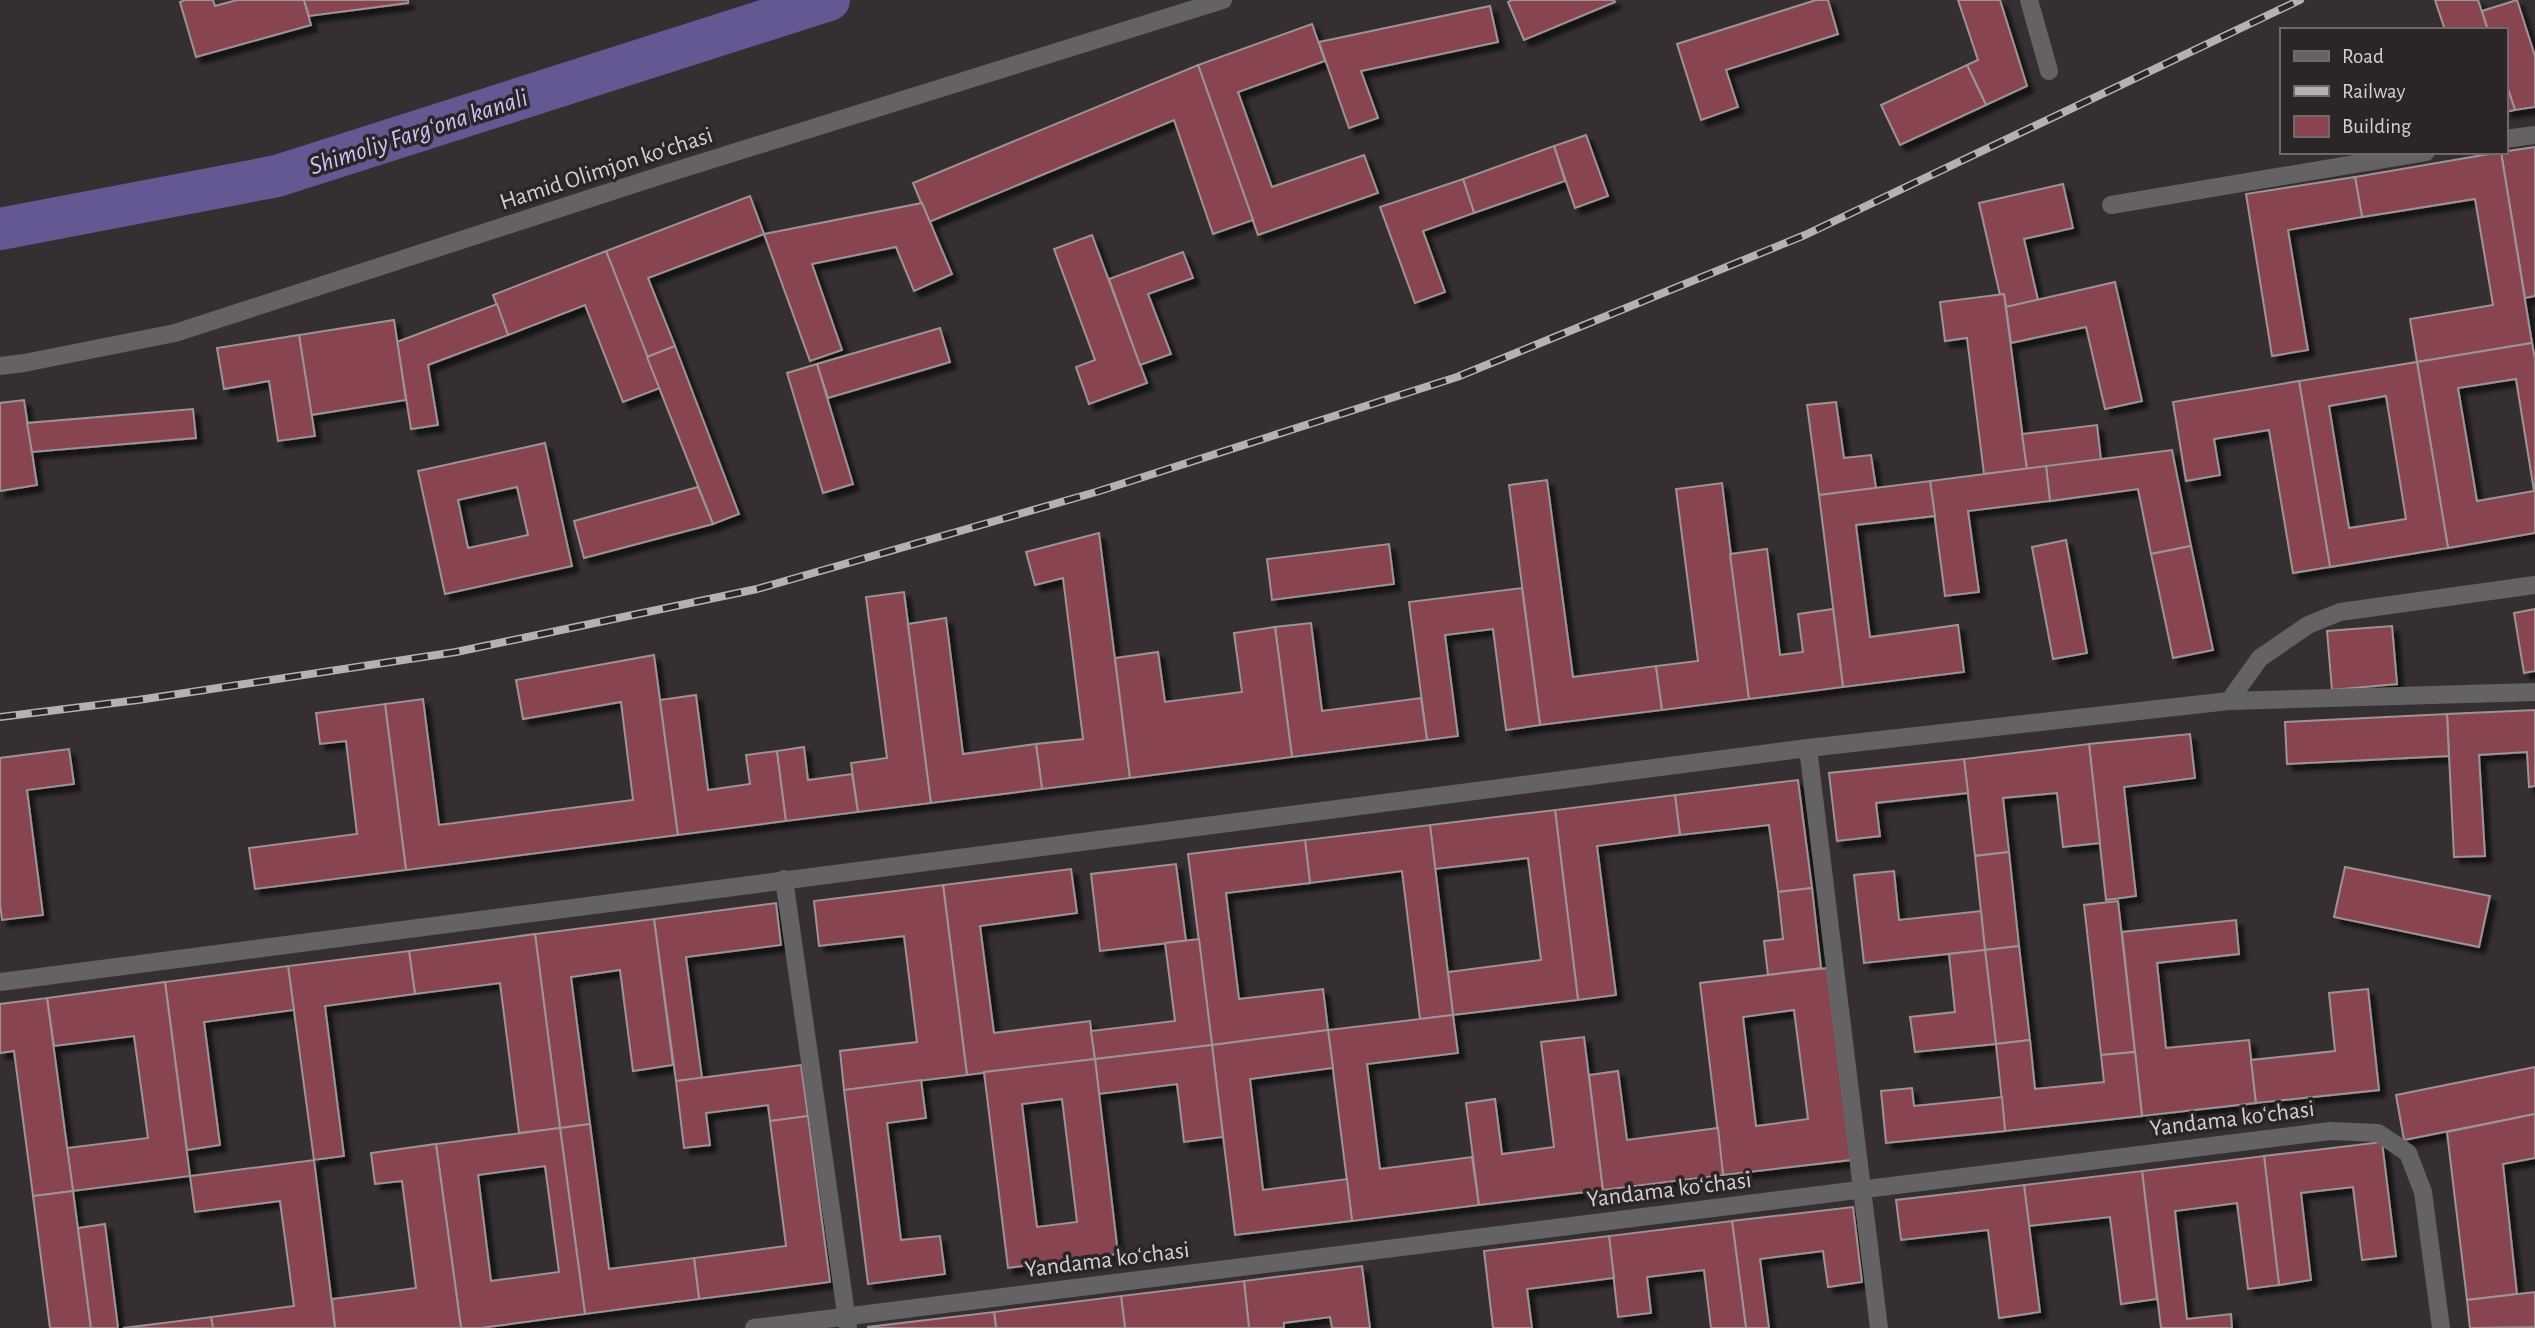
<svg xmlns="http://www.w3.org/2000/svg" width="2535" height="1328" font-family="'Alegreya Sans',sans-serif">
  <defs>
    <filter id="shadow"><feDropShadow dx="6" dy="6" stdDeviation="2" flood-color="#0009"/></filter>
  </defs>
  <rect width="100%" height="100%" fill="#352f32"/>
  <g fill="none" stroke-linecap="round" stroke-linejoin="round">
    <path stroke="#645893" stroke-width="42" d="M0,229L277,176L829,0"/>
  </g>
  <g fill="#89444f" stroke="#9c9494" stroke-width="2" fill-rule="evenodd" filter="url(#shadow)">
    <path d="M185,0H213L215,6L237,0H304L311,25L196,57L180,2Z"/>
    <path d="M304,0H408V3L309,16Z"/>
    <path d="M1512,0H1614L1615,2L1524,40L1508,2Z"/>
    <path d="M1816,0H1828L1838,34L1726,70L1738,107L1701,120L1677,44Z"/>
    <path d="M1958,0H2000L2027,86L1986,105L1967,65L1978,60Z"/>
    <path d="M2435,0H2478L2488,30H2445Z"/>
    <path d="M2517,0L2535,56V107L2515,110L2505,80V30H2488L2482,11Z"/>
    <path d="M1490,6L1498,42L1361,71L1378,118L1349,128L1319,42Z"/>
    <path d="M1312,24L1325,61L1238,92L1272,187L1364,155L1378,193L1258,235L1198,65Z"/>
    <path d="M1198,65L1253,220L1213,234L1174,120L929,222L913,183Z"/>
    <path d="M1967,65L1986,105L1900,145L1881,105Z"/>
    <path d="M2505,80L2515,110L2505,112Z"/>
    <path d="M1586,135L1608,196L1575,208L1554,146Z"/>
    <path d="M1554,146L1565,181L1474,213L1463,179Z"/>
    <path d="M2535,147V296L2525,298L2501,152Z"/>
    <path d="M2501,152L2532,343L2417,362L2410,319L2493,305L2475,199L2362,217L2355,177Z"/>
    <path d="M2355,177L2362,217L2288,230L2308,350L2272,356L2246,194Z"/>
    <path d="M1463,179L1474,213L1423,231L1445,292L1415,303L1380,207Z"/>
    <path d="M2063,184L2073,228L2024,239L2038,300L2006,307L2004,294L2000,295L1979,203Z"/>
    <path d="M750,196L764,234L648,278L675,346L647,357L606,251Z"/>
    <path d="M922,203L952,274L914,291L896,247L812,264L842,350L810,361L764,234Z"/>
    <path d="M1092,235L1147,383L1089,404L1076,367L1095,360L1054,249Z"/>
    <path d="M606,251L660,388L623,402L585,305L508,335L493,295Z"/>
    <path d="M1183,252L1193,278L1148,294L1171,354L1140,365L1109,279Z"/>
    <path d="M2115,282L2142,401L2105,409L2086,327L2011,343L2006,307Z"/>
    <path d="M2004,294L2027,469L1984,474L1967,338L1945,341L1940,302Z"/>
    <path d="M497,304L508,335L428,365L438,425L411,429L397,342Z"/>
    <path d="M394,320L406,400L311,415L299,335Z"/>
    <path d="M940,328L950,362L828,398L817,364Z"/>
    <path d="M299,335L315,436L278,441L269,381L224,389L217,348Z"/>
    <path d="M2532,343L2535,359V533L2448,548L2417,362ZM2516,379L2534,491L2477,501L2458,388Z"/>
    <path d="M675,346L739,514L713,524L647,357Z"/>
    <path d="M2417,362L2448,548L2330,567L2299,381ZM2386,396L2406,519L2349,528L2329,406Z"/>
    <path d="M817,364L853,484L823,493L787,373Z"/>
    <path d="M2299,381L2330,567L2293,573L2269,430L2214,439L2220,475L2186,481L2173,402Z"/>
    <path d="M24,400L37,485L0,491V403Z"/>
    <path d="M1836,402L1844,458L1871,455L1876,488L1819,495L1807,405Z"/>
    <path d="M193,409L196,438L32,452L27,423Z"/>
    <path d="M2097,425L2101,460L2027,469L2022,434Z"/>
    <path d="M545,443L572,566L445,594L418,471ZM517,487L528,535L468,548L458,500Z"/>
    <path d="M2172,450L2191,546L2151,554L2138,489L2050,501L2046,466Z"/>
    <path d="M2046,466L2050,501L1968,511L1979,592L1945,596L1930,481Z"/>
    <path d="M1547,480L1573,677L1656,666L1662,710L1540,725L1509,485Z"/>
    <path d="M1930,481L1935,516L1856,525L1870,637L1958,625L1964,672L1843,687L1819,495Z"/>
    <path d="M1722,483L1749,699L1662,710L1656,666L1698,661L1676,489Z"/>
    <path d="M698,487L713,524L584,558L574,521Z"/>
    <path d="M1099,533L1130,778L1042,789L1036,744L1083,739L1063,578L1035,585L1026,552Z"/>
    <path d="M2066,540L2087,653L2053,659L2032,547Z"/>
    <path d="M1389,544L1394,584L1272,600L1267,559Z"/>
    <path d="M2191,546L2213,650L2173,658L2151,554Z"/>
    <path d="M1767,549L1780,655L1803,652L1798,614L1833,609L1843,687L1749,699L1730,554Z"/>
    <path d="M1522,588L1540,725L1506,730L1493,629L1445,635L1458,736L1427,740L1409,602Z"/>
    <path d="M904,592L931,803L858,812L851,763L887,758L866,597Z"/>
    <path d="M2535,609V671L2524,673L2514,613Z"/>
    <path d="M946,618L963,754L1036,744L1042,789L931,803L908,624Z"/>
    <path d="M1311,623L1322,711L1421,698L1427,740L1292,757L1275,627Z"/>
    <path d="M2392,626L2397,684L2332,690L2327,631Z"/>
    <path d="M1275,627L1292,757L1130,778L1115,658L1158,652L1165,702L1242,692L1234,633Z"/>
    <path d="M654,655L678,835L406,870L385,704L423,699L439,825L633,800L621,702L523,719L516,680Z"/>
    <path d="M696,695L708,790L750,784L746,755L777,751L786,821L678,835L660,700Z"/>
    <path d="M385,704L406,870L255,889L249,848L357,834L346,741L320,744L316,713Z"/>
    <path d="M2535,710V786L2529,787L2527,752L2479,755L2485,856L2454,857L2447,714Z"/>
    <path d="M2447,714L2449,756L2287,764L2285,722Z"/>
    <path d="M2190,734L2195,778L2124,787L2136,896L2106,900L2089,744Z"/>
    <path d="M2089,744L2100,843L2063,847L2057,793L2003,798L2009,852L1975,856L1964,759Z"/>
    <path d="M804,747L808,780L852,774L858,812L786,821L777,751Z"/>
    <path d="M69,749L74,784L27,790L43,915L2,920L0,904V758Z"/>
    <path d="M1964,759L1968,793L1876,803L1880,836L1837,841L1829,773Z"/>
    <path d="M1798,780L1812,888L1778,892L1769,825L1680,835L1675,795Z"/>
    <path d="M1675,795L1680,835L1597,846L1616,995L1578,1000L1555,810Z"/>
    <path d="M1555,810L1578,1000L1453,1015L1448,972L1541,960L1528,858L1435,869L1430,825Z"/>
    <path d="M1430,825L1453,1015L1420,1019L1402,871L1310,883L1305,840Z"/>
    <path d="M1305,840L1310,883L1226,893L1239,999L1323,989L1328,1030L1212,1045L1188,854Z"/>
    <path d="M2009,852L2019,946L1985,950L1975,856Z"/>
    <path d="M1176,864L1186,941L1100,951L1091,874Z"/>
    <path d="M2345,867L2490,896L2479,947L2334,917Z"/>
    <path d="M1071,869L1077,913L980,926L994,1033L1090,1021L1095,1059L967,1075L943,885Z"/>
    <path d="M1894,871L1899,920L1981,911L1985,950L1864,963L1854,875Z"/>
    <path d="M943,885L967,1075L844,1090L840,1051L917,1042L904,936L819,946L814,901Z"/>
    <path d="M1812,888L1821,968L1768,975L1764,941L1783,939L1778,892Z"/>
    <path d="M2118,901L2135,1052L2101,1055L2084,905Z"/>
    <path d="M776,903L781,945L686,957L702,1078L676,1081L654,919Z"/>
    <path d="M654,919L673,1065L633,1071L620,970L571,977L590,1124L560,1128L535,934Z"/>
    <path d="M2236,920L2239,954L2157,963L2166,1048L2249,1040L2256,1103L2142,1116L2122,932Z"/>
    <path d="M535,934L560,1128L519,1133L500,983L415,994L409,951Z"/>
    <path d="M1199,939L1212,1045L1095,1059L1091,1031L1175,1021L1165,943Z"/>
    <path d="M2019,946L2030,1040L1996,1044L1985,950Z"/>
    <path d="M1985,950L1996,1044L1915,1052L1910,1017L1955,1012L1949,954Z"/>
    <path d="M409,951L415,994L325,1006L344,1156L314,1160L288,966Z"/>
    <path d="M288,966L294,1010L204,1022L220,1145L187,1150L165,982Z"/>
    <path d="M1827,968L1851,1160L1723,1175L1700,983ZM1794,1010L1808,1119L1756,1126L1743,1017Z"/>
    <path d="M165,982L190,1176L73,1191L67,1148L148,1138L134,1036L54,1046L47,998Z"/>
    <path d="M2368,989L2379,1090L2256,1103L2251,1060L2335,1051L2329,993Z"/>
    <path d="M47,998L73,1191L33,1196L14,1051L0,1053V1004Z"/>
    <path d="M1453,1015L1458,1053L1367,1064L1380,1169L1472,1157L1479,1205L1352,1221L1328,1030Z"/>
    <path d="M1328,1030L1333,1068L1250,1079L1263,1190L1347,1179L1352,1221L1235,1235L1212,1045Z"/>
    <path d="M1584,1037L1603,1190L1479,1205L1466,1103L1495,1099L1502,1154L1554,1147L1541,1042Z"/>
    <path d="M2030,1040L2035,1089L2104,1082L2101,1055L2135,1052L2142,1116L2005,1131L1996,1044Z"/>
    <path d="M1212,1045L1223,1137L1184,1142L1177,1084L1099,1094L1095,1059Z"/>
    <path d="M1095,1059L1118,1254L1008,1268L984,1072ZM1062,1099L1077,1222L1037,1227L1022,1104Z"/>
    <path d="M801,1065L808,1116L770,1121L768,1105L706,1113L710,1145L684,1148L676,1081Z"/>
    <path d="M2535,1067V1114L2404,1140L2396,1095Z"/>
    <path d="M1618,1071L1627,1140L1718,1128L1723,1175L1603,1190L1589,1075Z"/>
    <path d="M921,1080L926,1118L887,1123L901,1240L940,1236L945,1274L868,1284L844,1090Z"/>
    <path d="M1912,1088L1914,1106L2002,1097L2005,1131L1886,1143L1881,1091Z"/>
    <path d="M2535,1114V1158L2503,1164L2517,1294L2467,1300L2447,1132Z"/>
    <path d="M808,1116L830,1282L699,1299L694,1258L786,1246L770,1121Z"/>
    <path d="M590,1124L609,1269L694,1258L699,1299L585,1314L560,1128Z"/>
    <path d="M560,1128L585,1314L481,1328H461L436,1144ZM545,1166L559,1272L491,1281L478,1175Z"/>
    <path d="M2382,1142L2396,1256L2362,1260L2353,1187L2301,1193L2311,1280L2279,1285L2264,1156Z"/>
    <path d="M436,1144L461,1328H335L332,1299L416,1288L402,1181L375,1184L371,1153Z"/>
    <path d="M2264,1156L2279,1285L2248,1289L2237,1203L2175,1211L2187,1319L2231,1314L2232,1328H2161L2142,1171Z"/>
    <path d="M314,1160L335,1328H213L211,1317L294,1306L280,1201L195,1212L190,1176Z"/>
    <path d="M2142,1171L2157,1299L2121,1304L2110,1217L2029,1226L2024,1185Z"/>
    <path d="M2024,1185L2040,1312L1999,1318L1988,1230L1901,1240L1896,1200Z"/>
    <path d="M73,1191L91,1328H50L33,1196Z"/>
    <path d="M1853,1207L1862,1282L1828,1287L1823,1251L1760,1259L1769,1328H1746L1732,1221Z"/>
    <path d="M1732,1221L1746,1328H1711L1704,1270L1647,1277L1651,1313L1618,1317L1609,1236Z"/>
    <path d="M105,1224L118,1328H91L78,1228Z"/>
    <path d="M1609,1236L1614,1278L1527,1289L1532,1328H1493L1484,1251Z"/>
    <path d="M1362,1266L1370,1328H1332L1330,1317L1284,1323V1328H1249L1244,1281Z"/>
    <path d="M1244,1281L1249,1328H1125L1121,1296Z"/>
    <path d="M2535,1292V1327L2470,1328L2467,1300Z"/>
    <path d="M1121,1296L1125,1328H996L994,1312Z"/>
    <path d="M994,1312L996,1328H868V1327Z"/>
    <path d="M211,1317L213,1328H123Z"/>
  </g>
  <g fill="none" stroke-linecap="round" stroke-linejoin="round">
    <g stroke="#646265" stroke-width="18">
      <path d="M2029,0L2049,71"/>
      <path d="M2505,139L2535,135"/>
      <path d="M2111,205L2426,152"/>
      <path d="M0,366L24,363L175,333L662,175L1223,0"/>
      <path d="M2229,701L2260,658L2308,625L2340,612L2535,585"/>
      <path d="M1808,748L1879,1328"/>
      <path d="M784,879L848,1328"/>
      <path d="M754,1328L2330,1131L2378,1133L2408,1153L2423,1192L2441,1328"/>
    </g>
    <path stroke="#646265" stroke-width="18" d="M0,982L1808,748L2229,701L2535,692"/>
    <defs>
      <path id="rail" d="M0,717L138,700L456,652L757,589L1096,492L1457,377L1805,235L2300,0"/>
    </defs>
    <use href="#rail" stroke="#b5b0b2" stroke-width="8"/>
    <use href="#rail" stroke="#2b2528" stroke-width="5" stroke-dasharray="16" stroke-linecap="butt"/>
  </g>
  <g text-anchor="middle" stroke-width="7" stroke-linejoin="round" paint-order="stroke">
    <g font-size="24" fill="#d4d0d2" stroke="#2b2528">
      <text transform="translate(606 168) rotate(-18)" y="8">Hamid Olimjon koʻchasi</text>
      <text transform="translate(2232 1118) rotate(-7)" y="8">Yandama koʻchasi</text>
      <text transform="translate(1669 1189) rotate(-7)" y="8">Yandama koʻchasi</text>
      <text transform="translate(1107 1259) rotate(-7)" y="8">Yandama koʻchasi</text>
    </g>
    <g font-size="26" font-style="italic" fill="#ccc4f9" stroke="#2b2528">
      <text transform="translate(418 131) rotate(-18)" y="9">Shimoliy Fargʻona kanali</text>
    </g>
  </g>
  <rect x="2280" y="28" width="228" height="126" fill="#2b2528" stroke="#6f696c" stroke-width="2"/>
  <rect x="2294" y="51" width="35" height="10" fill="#646265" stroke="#6f696c" stroke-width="2"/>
  <text x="2342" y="63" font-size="21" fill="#d4d0d2">Road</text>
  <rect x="2294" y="86" width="35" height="10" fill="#b5b0b2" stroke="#6f696c" stroke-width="2"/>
  <text x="2342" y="98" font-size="21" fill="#d4d0d2">Railway</text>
  <rect x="2294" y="116" width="35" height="21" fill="#89444f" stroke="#6f696c" stroke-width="2"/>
  <text x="2342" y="133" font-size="21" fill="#d4d0d2">Building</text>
</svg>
